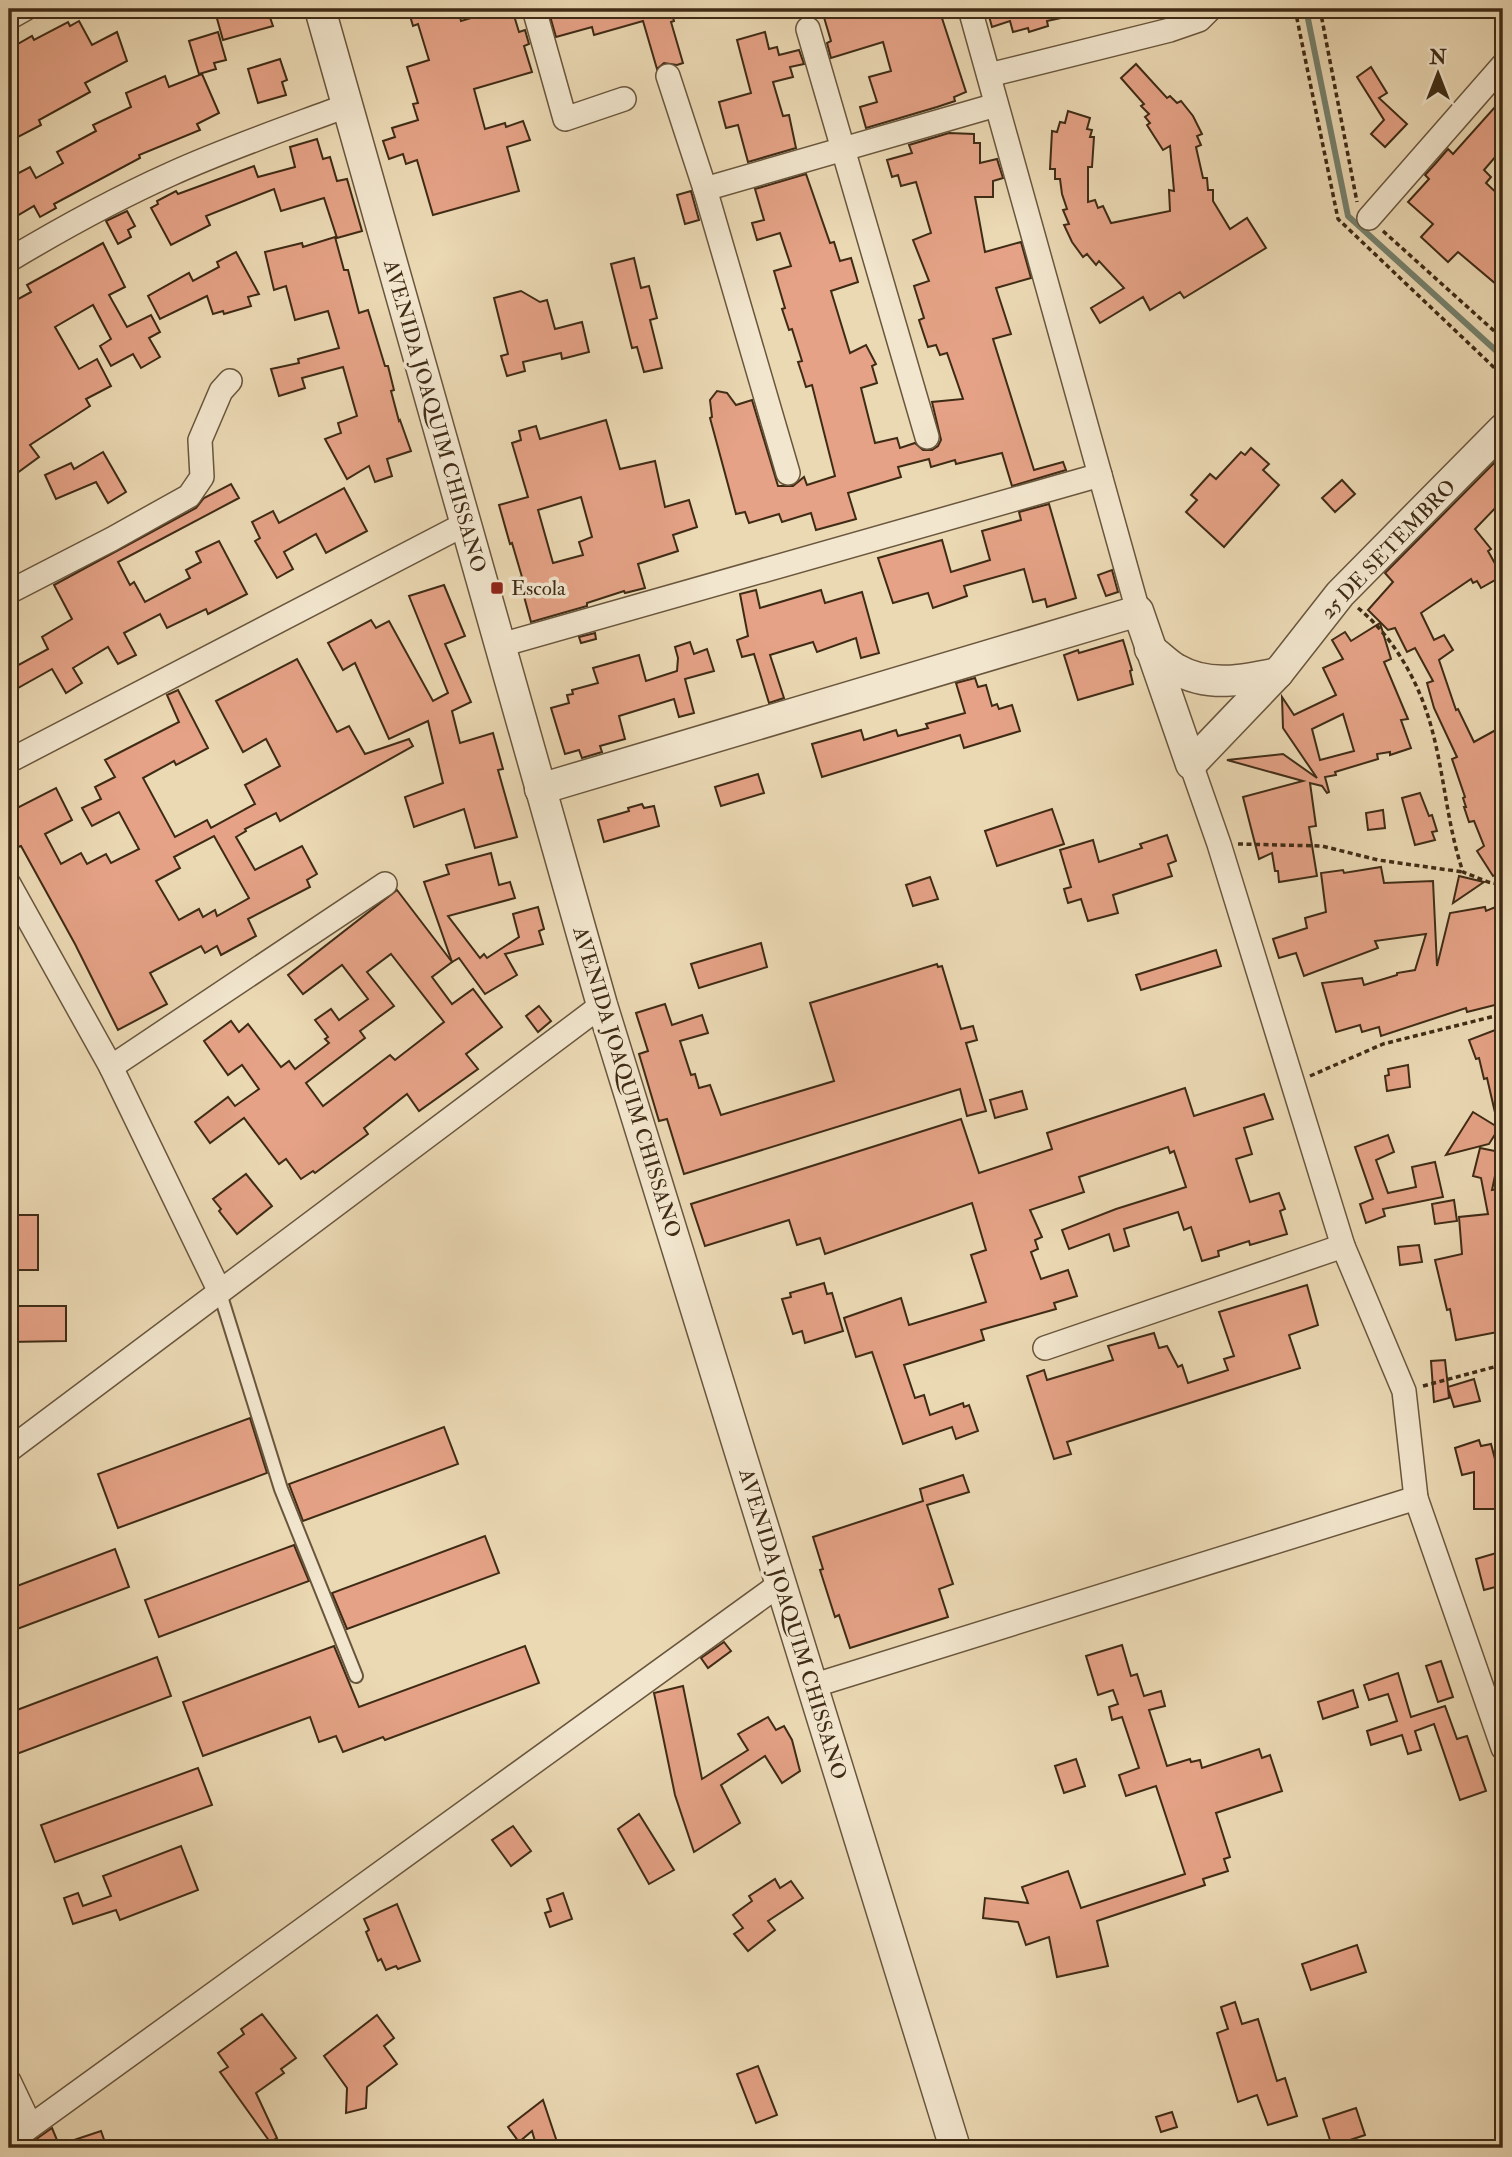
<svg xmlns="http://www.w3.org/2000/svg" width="1512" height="2157" font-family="'IM FELL Double Pica',serif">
  <rect width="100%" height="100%" fill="#ebd9b4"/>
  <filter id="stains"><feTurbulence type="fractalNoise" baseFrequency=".00286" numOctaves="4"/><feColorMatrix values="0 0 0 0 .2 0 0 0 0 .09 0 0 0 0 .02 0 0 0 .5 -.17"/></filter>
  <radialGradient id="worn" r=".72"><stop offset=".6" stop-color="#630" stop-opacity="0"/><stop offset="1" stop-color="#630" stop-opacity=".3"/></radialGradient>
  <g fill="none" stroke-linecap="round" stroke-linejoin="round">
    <path stroke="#75816d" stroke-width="6" d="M1306,9L1348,216L1503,357"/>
  </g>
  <g fill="#e5a286" stroke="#3f2b15" stroke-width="2" fill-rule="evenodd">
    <path d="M220,9H267L273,26L223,40L216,15L221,13Z"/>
    <path d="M408,9H458L461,21L501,9H512L519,32L525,30L529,44L524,46L532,72L474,89L485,129L505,123L506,127L523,121L530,140L507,147L519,191L433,215L417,160L406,164L403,154L389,159L383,141L395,137L392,128L418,120L413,104L418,103L407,67L429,60L418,24L413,26Z"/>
    <path d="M548,9H671L674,21L671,22L683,63L677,65L664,63L657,69L643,21L594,35L592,27L556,37Z"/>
    <path d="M840,9H939L966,92L954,97L955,101L937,107L866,128L860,107L877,102L869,77L891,71L883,42L831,58L827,43L831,41L823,14Z"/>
    <path d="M987,9H1074L1075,15L1047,21L1048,26L1029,32L1028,28L1013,32L1010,21L992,27Z"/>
    <path d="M79,21L92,45L117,32L127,61L85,83L90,92L39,120L41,125L18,137L14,130L9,133V49L32,36L34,40L68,22L70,26Z"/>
    <path d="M218,32L226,60L214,63L216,69L199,74L189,41Z"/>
    <path d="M765,32L769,49L777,47L779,55L799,50L804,64L790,67L793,77L773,82L783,116L789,115L796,148L748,162L738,125L726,128L719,102L751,93L737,40Z"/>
    <path d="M280,59L287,80L282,82L286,95L258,103L248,69Z"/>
    <path d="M1136,64L1167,98L1170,96L1177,103L1181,101L1193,116L1202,134L1197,136L1201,145L1196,147L1203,178H1207L1208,190H1213V201L1230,229L1247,218L1266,248L1184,298L1180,292L1150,310L1143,297L1100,323L1091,308L1124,288L1099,261L1096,265L1087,254L1083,257L1072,242L1064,225L1069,224L1063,210L1067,209L1062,194L1060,179H1055V169H1050L1052,131L1057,132L1060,122L1065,123L1068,111L1090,118L1087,129L1092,130L1090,137H1094L1092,167H1088V202L1095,200L1098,208L1103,206L1111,223L1170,211L1169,190L1174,191L1170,146L1163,150L1147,125L1150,123L1145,117L1149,114L1141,106L1144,104L1121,78Z"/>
    <path d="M1371,67L1387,93L1379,98L1407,124L1385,147L1371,134L1384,120L1357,77Z"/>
    <path d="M202,74L219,113L197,124L200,130L139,155L140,158L54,204L56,208L40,217L34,206L15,217L9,205V188L15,185L11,177L30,167L36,178L63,163L57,152L96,131L93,125L131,107L126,93L165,76L169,87Z"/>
    <path d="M1503,98V148L1484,170L1491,177L1486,183L1503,199V290L1458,252L1448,262L1421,237L1433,224L1408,202L1429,179L1425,175L1435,164L1448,149L1453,154Z"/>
    <path d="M949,133L974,134V143H980V163L997,159L1003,178L993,181V197H975L985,252L1021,242L1031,278L996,288L1011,334L993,339L1034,470L1063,462L1066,470L1012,486L1002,453L956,464L955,460L931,467L929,459L898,467L901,477L848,493L856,519L816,530L811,513L782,522L779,514L749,523L745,512L736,514L710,418L712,417L710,400L717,391L727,393L736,405L752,400L778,486H793L804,477L807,485L835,476L812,385L806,387L802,374L798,362L802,361L792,329L789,330L782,309L785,308L774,271L791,266L780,233L757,240L752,223L764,220L755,189L806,174L830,243L834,242L840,261L851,258L858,282L831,291L850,353L866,345L876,364L872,366L877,383L861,388L875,443L897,438L900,448L915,443L923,450H932L938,446L941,440L932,402L963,399L947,353L940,355L936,345L928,347L919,320L924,318L914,286L929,281L913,240L931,233L916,182L901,186L898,175L892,177L887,160L912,153L909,145Z"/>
    <path d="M317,139L323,159L330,157L337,181L347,179L362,231L337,238L324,198L281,211L274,189L206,216L210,225L171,245L151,208L158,204L157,201L176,191L178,194L254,166L258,177L295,167L290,147Z"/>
    <path d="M691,191L699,220L685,224L677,195Z"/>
    <path d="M127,211L135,226L128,230L131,237L118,244L106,221Z"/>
    <path d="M335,237L344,270H348L359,313L368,310L385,366H388L394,390L391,391L399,421L400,420L411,451L387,459L392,476L375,482L369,466L347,479L325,439L341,433L338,423L357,416L343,367L302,378L305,388L279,396L271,369L299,363L298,359L339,348L328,311L295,320L286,286L274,290L265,252L302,243L303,247Z"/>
    <path d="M103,243L125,287L109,295L127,327L151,315L160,332L149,338L160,357L141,368L133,354L111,366L100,346L111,339L93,305L55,327L79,369L97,359L111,386L86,399L90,406L30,445L39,457L9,479V402L15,399L9,388V304L31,292L27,285Z"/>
    <path d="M236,252L259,294L248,297L251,306L224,314L223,311L213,314L207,296L160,319L148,296L189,273L193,281L219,267L217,262Z"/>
    <path d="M634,258L641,288L649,286L657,318L650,320L662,368L644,372L637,347L632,348L611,264Z"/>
    <path d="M521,291L540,302L547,300L555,329L582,322L589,352L562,359L561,353L523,362L525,371L507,376L501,356L508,354L494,298Z"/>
    <path d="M606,420L620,469L655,461L665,507L689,500L697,527L673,535L678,551L638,564L645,588L625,593L624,591L587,603V606L531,622L519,578L522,577L512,543L510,544L499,505L528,497L512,443L521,440L519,431L536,426L540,439ZM581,497L592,537L579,542L583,555L553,563L538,510Z"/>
    <path d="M1251,448L1269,464L1263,470L1279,485L1224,547L1186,512L1197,500L1191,495L1210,474L1216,479L1241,452L1245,455Z"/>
    <path d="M103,452L126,492L108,503L96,482L56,499L45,475L71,463L74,469Z"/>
    <path d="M1503,454V500L1475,529L1491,549L1488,551L1502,576L1481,588L1477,581L1473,583L1471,579L1421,613L1434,640L1444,635L1453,650L1439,660L1456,710L1458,709L1474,742L1503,726V870L1493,876L1477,851L1484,846L1474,821L1469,822L1464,807H1466L1463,798L1465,797L1452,759L1457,757L1434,708L1427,683L1433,681L1415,648L1407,652L1395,628L1388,630L1368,610L1393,582L1385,573Z"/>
    <path d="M1342,480L1355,494L1335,512L1322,498Z"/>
    <path d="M231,484L239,498L118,562L130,585L134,582L145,602L190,578L186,570L201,562L196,552L219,541L247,594L208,614L206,609L167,628L160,614L124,633L136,655L118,664L108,647L73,668L82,683L66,693L52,669L9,693V670L48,649L42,637L72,619L54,585L196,508L204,498Z"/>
    <path d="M344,488L367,531L326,553L316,534L284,552L293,569L277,578L255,541L260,538L252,522L273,511L279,523Z"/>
    <path d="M1049,504L1076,598L1047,607L1045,599L1033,602L1024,569L964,586L967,596L933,608L928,593L893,603L878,558L942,540L951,572L990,560L982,531L1021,520L1019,512Z"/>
    <path d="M1112,570L1118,592L1106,596L1098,575Z"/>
    <path d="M444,585L465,636L445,644L471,702L452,711L460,743L493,733L503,769L498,770L517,837L475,848L464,809L414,827L405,797L443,783L428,721L389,739L355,663L343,670L328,643L371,620L376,628L389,621L433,701L448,693L409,596Z"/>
    <path d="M756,590L760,608L821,590L825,603L862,592L879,653L861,658L856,638L817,652L813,642L770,655L784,698L769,703L754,654L742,657L737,640L748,636L740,594Z"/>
    <path d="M1380,623L1391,659L1384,662L1408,719L1401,720L1411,748L1390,755V752L1377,754L1378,759L1335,772L1336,775L1325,777L1329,792L1327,793L1322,786L1310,783L1316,826L1309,827L1317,876L1279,882L1278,871H1275L1272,853L1259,859L1243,797L1303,781L1227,760L1283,754L1317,778L1283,728L1282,697L1294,715L1336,695L1323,668L1343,659L1332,640L1345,632L1351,641ZM1343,714L1354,751L1320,760L1312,729Z"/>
    <path d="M595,633L596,639L581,643L579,637Z"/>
    <path d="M1123,640L1132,670L1130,671L1133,684L1078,700L1064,655L1078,650L1079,653Z"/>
    <path d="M690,642L694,654L707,649L714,671L685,679L694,713L679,717L674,699L619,716L625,739L600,746L602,752L582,758L579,750L565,754L551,708L569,703L567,695L573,694L572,690L598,683L593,668L639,655L646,681L677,671L678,658L675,647Z"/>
    <path d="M297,659L337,732L349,726L365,754L409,739L413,746L280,821L276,813L245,829L246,831L236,837L255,870L302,846L317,874L307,880L310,887L248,919L256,936L221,955L217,946L205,953L201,946L150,973L167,1004L118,1030L75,944L21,846L18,847L9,830V812L56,788L72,820L45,834L61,864L81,853L87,864L106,854L111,863L139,849L119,812L92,826L82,808L101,799L95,787L115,777L105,760L179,722L167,695L178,690L208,748L176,765L174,761L143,778L175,837L207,820L211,828L255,804L245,785L280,766L266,739L243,752L216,701ZM214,836L249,898L217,916L215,910L203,917L199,909L179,920L156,881L180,868L174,857Z"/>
    <path d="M975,678L978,687L986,685L992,706L997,704L999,709L1012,705L1020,731L964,748L960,735L822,777L812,744L861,730L864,740L896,730L898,736L928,728L926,724L965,713L956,683Z"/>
    <path d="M758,774L764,793L721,806L715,787Z"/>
    <path d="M1420,793L1429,816L1432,815L1437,831L1432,832L1435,840L1415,845L1402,798Z"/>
    <path d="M642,804L644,808L654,806L659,826L604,842L598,820L629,811L628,808Z"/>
    <path d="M1052,809L1064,844L997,866L985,831Z"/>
    <path d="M1383,810L1385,828L1368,830L1366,813Z"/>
    <path d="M1167,835L1176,861L1168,864L1172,876L1113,895L1118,913L1088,921L1081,899L1068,903L1064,889L1071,887L1060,850L1093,840L1099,862L1142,848L1140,844Z"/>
    <path d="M491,853L499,885L510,882L515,898L448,916L480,958L484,954L487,958L519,937L513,914L538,907L544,929L539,931L543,944L505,954L517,975L485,994L459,958L452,962L424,882L449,874L446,865Z"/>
    <path d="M1381,867L1384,883L1433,881L1437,966L1450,913L1485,907L1486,911L1503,904V1003L1467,1012L1466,1008L1381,1036L1379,1027L1362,1032L1360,1025L1336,1032L1322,983L1362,978L1364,985L1397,975V973L1415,970L1426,934L1375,941L1378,948L1304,976L1296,953L1279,958L1273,939L1307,928L1305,918L1326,912L1321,873L1343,870L1344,873Z"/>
    <path d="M1459,876L1484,882L1453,903Z"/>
    <path d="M930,877L938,899L913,906L906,885Z"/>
    <path d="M397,890L452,962L432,977L452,1004L473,989L502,1027L466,1054L478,1069L419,1111L407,1094L364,1128L368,1134L315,1173L313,1171L301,1179L286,1159L279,1164L244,1118L210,1143L195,1122L228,1097L235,1106L259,1089L242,1065L228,1075L204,1041L231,1021L239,1032L248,1024L281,1067L289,1061L295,1069L329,1043L325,1039L328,1037L315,1020L331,1009L339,1020L368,999L342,965L303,994L288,975ZM391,954L444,1022L395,1060L390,1055L323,1106L306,1083L365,1038L360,1031L394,1006L367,972Z"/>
    <path d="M761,943L767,967L699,988L691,964Z"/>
    <path d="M1216,950L1221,966L1141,990L1136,975Z"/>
    <path d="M937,964L938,967L942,966L961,1029L973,1026L977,1040L966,1043L986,1111L967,1116L960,1089L684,1174L667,1119L659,1121L639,1054L648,1051L636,1013L665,1004L672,1025L702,1015L708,1033L680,1041L691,1075L695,1074L699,1088L710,1085L721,1115L834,1081L810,1003Z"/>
    <path d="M539,1006L551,1021L538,1032L526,1016Z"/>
    <path d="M1503,1027V1120L1497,1121L1487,1078L1484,1079L1479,1058L1476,1059L1469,1040Z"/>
    <path d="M1408,1065L1410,1087L1387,1091L1385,1076L1389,1075L1388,1069Z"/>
    <path d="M1185,1088L1194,1116L1264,1094L1273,1119L1244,1128L1252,1154L1236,1159L1250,1202L1279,1193L1285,1209L1280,1211L1287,1234L1250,1245L1249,1241L1218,1251L1219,1256L1202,1261L1191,1227L1184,1230L1178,1212L1124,1229L1129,1246L1114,1251L1109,1234L1069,1249L1062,1230L1116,1209L1186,1187L1174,1151L1170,1153L1168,1147L1079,1177L1084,1192L1030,1210L1042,1237L1035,1240L1038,1249L1031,1252L1041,1279L1068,1270L1077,1296L1054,1303L1056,1309L981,1330L984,1340L904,1365L915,1398L924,1395L930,1415L963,1403L964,1407L969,1405L978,1431L956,1439L952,1427L903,1444L872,1352L856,1357L844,1318L901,1298L909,1325L986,1302L971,1255L986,1250L972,1203L825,1254L820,1238L797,1245L789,1220L705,1246L691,1204L961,1119L979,1173L1052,1149L1047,1133Z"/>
    <path d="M1022,1091L1027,1109L995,1118L990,1100Z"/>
    <path d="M1473,1112L1499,1128L1489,1144L1446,1155Z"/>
    <path d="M1388,1135L1394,1152L1376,1160L1388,1193L1416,1187L1412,1167L1435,1162L1443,1197L1383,1209L1385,1216L1366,1223L1360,1204L1373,1199L1355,1147Z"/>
    <path d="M1480,1148L1500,1152L1492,1190L1503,1188V1331L1456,1340L1450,1309L1447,1310L1435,1260L1462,1254L1459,1217L1488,1214L1481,1178L1473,1176Z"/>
    <path d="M246,1174L272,1206L237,1234L219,1211L221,1209L213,1199Z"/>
    <path d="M1454,1200L1457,1221L1435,1224L1432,1204Z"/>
    <rect x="9" y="1215" width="29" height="55"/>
    <path d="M1419,1245L1422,1262L1400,1265L1398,1247Z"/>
    <path d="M824,1283L827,1294L832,1293L843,1331L805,1343L802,1331L793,1334L782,1299L791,1297L790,1293Z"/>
    <path d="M1307,1285L1318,1325L1289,1335L1300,1368L1067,1442L1071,1454L1054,1459L1027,1376L1044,1370L1047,1380L1113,1360L1108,1346L1154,1333L1159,1348L1167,1346L1178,1367L1182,1365L1188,1383L1228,1370L1224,1359L1234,1356L1219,1312Z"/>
    <path d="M9,1306H66V1341L9,1342Z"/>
    <path d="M1445,1360L1448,1387L1474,1379L1480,1401L1454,1407L1448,1388L1449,1398L1434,1402L1431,1361Z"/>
    <path d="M250,1418L267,1473L118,1528L98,1474Z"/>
    <path d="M444,1427L458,1464L303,1521L289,1484Z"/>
    <path d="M1479,1440L1481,1446L1491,1444L1496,1463V1509H1474V1472L1462,1475L1455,1448Z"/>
    <path d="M963,1475L969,1492L927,1505L953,1584L939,1589L948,1617L850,1648L839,1615L835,1617L820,1570L823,1569L813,1537L923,1501L920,1489Z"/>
    <path d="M485,1536L499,1573L347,1629L332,1593Z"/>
    <path d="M294,1545L309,1581L159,1637L145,1600Z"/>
    <path d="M115,1549L129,1587L9,1632V1589Z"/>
    <path d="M1503,1551V1585L1484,1590L1476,1559Z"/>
    <path d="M724,1642L731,1651L708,1668L701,1658Z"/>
    <path d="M1122,1645L1131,1676L1137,1674L1144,1696L1161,1691L1165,1706L1149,1710L1167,1766L1190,1759L1191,1762L1200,1760L1202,1768L1259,1749L1262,1758L1270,1755L1282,1791L1216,1813L1230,1857L1224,1859L1228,1871L1203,1879L1205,1885L1097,1921L1108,1966L1057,1977L1049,1937L1026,1945L1018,1922L983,1918L985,1898L1028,1903L1022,1887L1068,1871L1081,1908L1185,1874L1156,1786L1126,1796L1119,1775L1139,1768L1122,1717L1112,1720L1109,1707L1118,1704L1113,1690L1098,1695L1086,1656Z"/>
    <path d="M334,1646L359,1707L525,1646L539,1683L385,1740L383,1737L343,1752L336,1736L319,1742L310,1717L203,1756L183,1702Z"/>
    <path d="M157,1657L171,1696L14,1755L9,1742V1713Z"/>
    <path d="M1441,1661L1453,1697L1438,1702L1426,1666Z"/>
    <path d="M1398,1673L1411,1717L1445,1706L1457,1739L1467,1736L1486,1791L1460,1800L1434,1724L1415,1731L1421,1750L1408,1754L1402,1735L1371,1745L1367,1731L1397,1721L1388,1694L1369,1700L1364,1685Z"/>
    <path d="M683,1686L702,1779L748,1750L738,1734L768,1717L776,1730L784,1726L792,1740L800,1771L782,1783L765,1756L721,1785L740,1823L694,1852L675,1795L654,1693Z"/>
    <path d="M1353,1690L1358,1707L1323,1719L1318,1702Z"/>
    <path d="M1076,1759L1085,1786L1064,1793L1055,1766Z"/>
    <path d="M198,1768L212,1805L55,1862L41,1825Z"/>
    <path d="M639,1814L674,1870L649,1884L618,1829Z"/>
    <path d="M513,1826L531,1851L511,1866L492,1840Z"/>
    <path d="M181,1846L198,1890L120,1920L116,1910L73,1924L64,1898L78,1893L83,1906L111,1896L103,1876Z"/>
    <path d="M775,1879L780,1888L791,1881L803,1898L768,1921L775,1930L748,1951L734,1934L743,1928L733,1915L752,1901L749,1896Z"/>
    <path d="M563,1893L572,1919L550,1927L545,1913L551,1911L547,1899Z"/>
    <path d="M397,1904L420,1961L398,1969L396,1966L386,1970L381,1959L378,1961L366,1932L369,1930L364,1919Z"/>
    <path d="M1357,1945L1366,1972L1311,1990L1302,1964Z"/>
    <path d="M1235,2002L1242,2024L1258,2019L1277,2081L1285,2078L1297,2116L1268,2125L1257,2095L1238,2102L1217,2033L1228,2029L1221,2007Z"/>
    <path d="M262,2014L296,2058L281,2069L284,2073L256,2093L277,2138L270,2142L220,2072L228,2067L218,2053L244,2034L241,2029Z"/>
    <path d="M377,2015L394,2038L384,2046L397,2064L367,2087L366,2108L346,2113L347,2088L324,2056Z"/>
    <path d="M758,2066L777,2115L756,2123L737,2074Z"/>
    <path d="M543,2100L559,2148H537L532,2131L519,2142L508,2127Z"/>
    <path d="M1356,2108L1365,2135L1332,2146L1323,2119Z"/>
    <path d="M1172,2112L1177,2127L1161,2132L1156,2117Z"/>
    <path d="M52,2128L59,2145L101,2131L107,2148H38L35,2140Z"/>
  </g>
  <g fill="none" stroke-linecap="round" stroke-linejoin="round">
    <defs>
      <path id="service" d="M219,1290L281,1489L356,1676"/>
      <g id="minor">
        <path d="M534,9L565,119L624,99"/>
        <path d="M970,9L1138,611"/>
        <path d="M9,18L25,9"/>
        <path d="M808,29L927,437"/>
        <path d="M989,75L1170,30L1199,20L1210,9"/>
        <path d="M668,76L705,189L788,473"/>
        <path d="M705,189L996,105"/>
        <path d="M1369,218L1503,65"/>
        <path d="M9,260C61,229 115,199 171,174C228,148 287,128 346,106"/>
        <path d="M9,592L112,539L189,496L202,477L200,440L221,391L230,381"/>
        <path d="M501,645L1100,475"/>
        <path d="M9,761L465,524"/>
        <path d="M1191,764L1219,844L1343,1246L1404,1391L1416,1498L1503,1748"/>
        <path d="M9,884L111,1067L219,1290"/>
        <path d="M111,1067L385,884"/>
        <path d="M1045,1348L1343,1246"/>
        <path d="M9,1450L602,1005"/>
        <path d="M812,1686L1416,1498"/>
        <path d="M9,2081L30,2125"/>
        <path d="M9,2142L780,1584"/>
      </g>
      <g id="tertiary">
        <path d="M320,9L602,1005L955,2148"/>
        <path d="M1150,649C1159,655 1167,664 1176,669C1208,688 1245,680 1278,673"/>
        <path d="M540,789L1138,611L1191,764L1278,673L1340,594L1503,429"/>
      </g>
    </defs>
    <use href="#service" stroke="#6a563d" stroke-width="16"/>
    <use href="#minor" stroke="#6a563d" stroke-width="26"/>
    <use href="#tertiary" stroke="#6a563d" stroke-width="33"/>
    <g stroke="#3f2b15" stroke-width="3.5" stroke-dasharray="5 3.5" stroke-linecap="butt">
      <path d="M1295,9L1338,219L1503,376"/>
      <path d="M1320,9L1357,202"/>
      <path d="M1383,231L1503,339"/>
      <path d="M1358,608C1389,633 1413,672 1426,710C1444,762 1445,819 1463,872L1488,882L1503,885"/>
      <path d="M1238,844L1322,846L1378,860L1463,872"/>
      <path d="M1310,1076L1383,1044L1503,1014"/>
      <path d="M1423,1386L1494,1367L1503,1358"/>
    </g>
    <use href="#service" stroke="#f2e6ce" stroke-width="12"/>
    <use href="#minor" stroke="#f2e6ce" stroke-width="23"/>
    <use href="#tertiary" stroke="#f2e6ce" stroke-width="30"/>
  </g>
  <rect fill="#8f2418" stroke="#f2e6ce" stroke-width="2.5" x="490" y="581" width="14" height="14" rx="3.5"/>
  <g text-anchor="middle" stroke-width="7" stroke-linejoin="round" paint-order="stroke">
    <g font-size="21" fill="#3f2b15" stroke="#f2e6ce">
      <text transform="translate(435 416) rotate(74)" y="7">AVENIDA JOAQUIM CHISSANO</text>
      <text transform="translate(1388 549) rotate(-46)" y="7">25 DE SETEMBRO</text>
      <text transform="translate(627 1082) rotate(73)" y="7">AVENIDA JOAQUIM CHISSANO</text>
      <text transform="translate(793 1624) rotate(73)" y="7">AVENIDA JOAQUIM CHISSANO</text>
    </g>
    <g font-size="21" fill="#3f2b15" stroke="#f2e6ce" text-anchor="start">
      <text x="511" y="595">Escola</text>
    </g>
  </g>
  <rect width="1512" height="2157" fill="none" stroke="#ebd9b4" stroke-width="35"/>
  <rect x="10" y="10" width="1491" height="2136" fill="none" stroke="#3f2b15" stroke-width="3.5"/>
  <rect x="18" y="18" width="1477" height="2122" fill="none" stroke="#3f2b15" stroke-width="2"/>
  <g transform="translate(1438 74)" stroke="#f2e6ce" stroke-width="5" paint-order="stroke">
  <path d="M0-5L12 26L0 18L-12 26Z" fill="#3f2b15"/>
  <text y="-10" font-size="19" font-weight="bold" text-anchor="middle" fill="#3f2b15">N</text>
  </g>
  <rect width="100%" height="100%" filter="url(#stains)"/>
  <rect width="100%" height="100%" fill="url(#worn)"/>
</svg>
